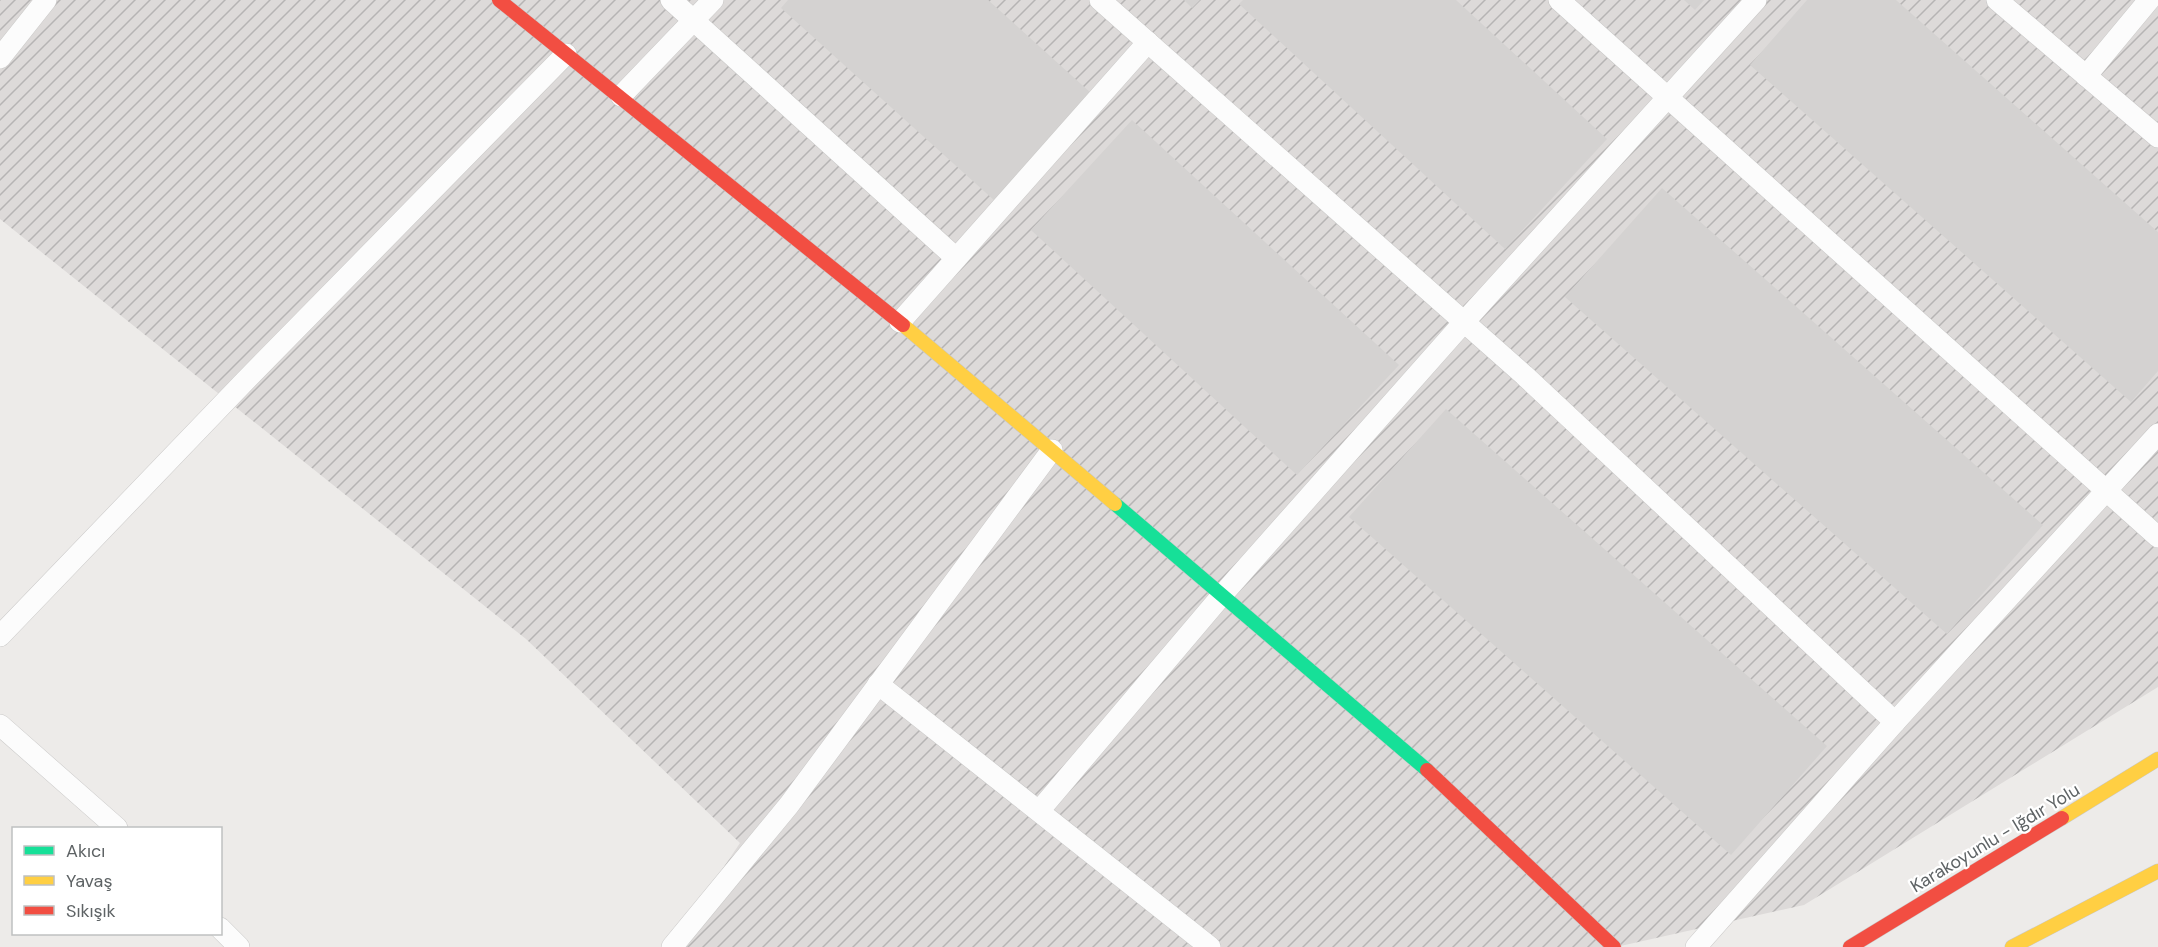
<svg xmlns="http://www.w3.org/2000/svg" width="2158" height="947" font-family="'DM Sans',sans-serif">
  <defs>
    <pattern id="industrial-furrows" width="10" height="10" patternUnits="userSpaceOnUse" patternTransform="scale(1.5)"><rect width="10" height="10" fill="#dddad9"/><path d="M-1 1l2-2M0 10L10 0M9 11l2-2" fill="none" stroke="#b6b4b4"/></pattern>
  </defs>
  <rect width="100%" height="100%" fill="#edebe9"/>
  <path fill="url(#industrial-furrows)" d="M0,0H2158V687L1804,905L1616,947H670L740,843L526,639L0,219Z"/>
  <g fill="#d4d2d1">
    <path d="M788,0H988L1092,94L995,201L781,8Z"/>
    <path d="M1184,0H1200L1192,8Z"/>
    <path d="M1243,0H1456L1607,139L1505,249L1239,4Z"/>
    <path d="M1684,0H1704L1695,10Z"/>
    <path d="M1807,0H1896L2158,232V371L2131,402L1750,65Z"/>
    <path d="M1132,120L1399,365L1297,475L1031,230Z"/>
    <path d="M1662,188L2043,525L1947,634L1565,297Z"/>
    <path d="M1446,409L1827,746L1731,855L1349,517Z"/>
  </g>
  <g fill="none" stroke-linecap="round" stroke-linejoin="round">
    <defs>
      <g id="lane">
        <path d="M671,0L956,258"/>
        <path d="M1100,0L1524,375L1895,722"/>
        <path d="M1559,0L2158,537"/>
        <path d="M1997,0L2158,137"/>
        <path d="M0,58L46,0"/>
        <path d="M2086,76L2149,0"/>
        <path d="M621,96L713,0"/>
        <path d="M900,322L1148,42"/>
        <path d="M0,636L245,381L566,54"/>
        <path d="M878,684L1210,947"/>
        <path d="M0,725L117,828"/>
        <path d="M1039,811L1223,594L1464,322L1756,0"/>
        <path d="M220,928L239,947"/>
        <path d="M672,947L789,805L1052,450"/>
        <path d="M1696,947L1895,722L2158,434"/>
      </g>
      <path id="fast" d="M1115,504L1427,770"/>
      <g id="slow">
        <path d="M903,325L1115,504"/>
        <path d="M2062,818L2158,759"/>
        <path d="M2012,947L2158,871"/>
      </g>
      <g id="jam">
        <path d="M499,0L903,325"/>
        <path d="M1427,770L1614,947"/>
        <path d="M1850,947L2062,818"/>
      </g>
    </defs>
    <use href="#lane" stroke="#cac9c8" stroke-width="22"/>
    <use href="#fast" stroke="#c9c9c9" stroke-width="15"/>
    <use href="#slow" stroke="#c9c9c9" stroke-width="15"/>
    <use href="#jam" stroke="#c9c9c9" stroke-width="15"/>
    <use href="#lane" stroke="#fcfcfc" stroke-width="21"/>
    <use href="#fast" stroke="#16e098" stroke-width="14"/>
    <use href="#slow" stroke="#ffcf43" stroke-width="14"/>
    <use href="#jam" stroke="#f24e42" stroke-width="14"/>
  </g>
  <g text-anchor="middle" stroke-width="4.5" stroke-linejoin="round" paint-order="stroke">
    <g font-size="18" fill="#5e6365" stroke="#fff">
      <text transform="translate(1995 838) rotate(-31)" y="6">Karakoyunlu - Iğdır Yolu</text>
    </g>
  </g>
  <rect x="12" y="827" width="210" height="108" fill="#ffffff" stroke="#bfc1c1" stroke-width="1.5"/>
  <rect x="24" y="846" width="30" height="9" fill="#16e098" stroke="#bfc1c1" stroke-width="1.5"/>
  <text x="66" y="857" font-size="18" fill="#5e6365">Akıcı</text>
  <rect x="24" y="876" width="30" height="9" fill="#ffcf43" stroke="#bfc1c1" stroke-width="1.5"/>
  <text x="66" y="887" font-size="18" fill="#5e6365">Yavaş</text>
  <rect x="24" y="906" width="30" height="9" fill="#f24e42" stroke="#bfc1c1" stroke-width="1.5"/>
  <text x="66" y="917" font-size="18" fill="#5e6365">Sıkışık</text>
</svg>
